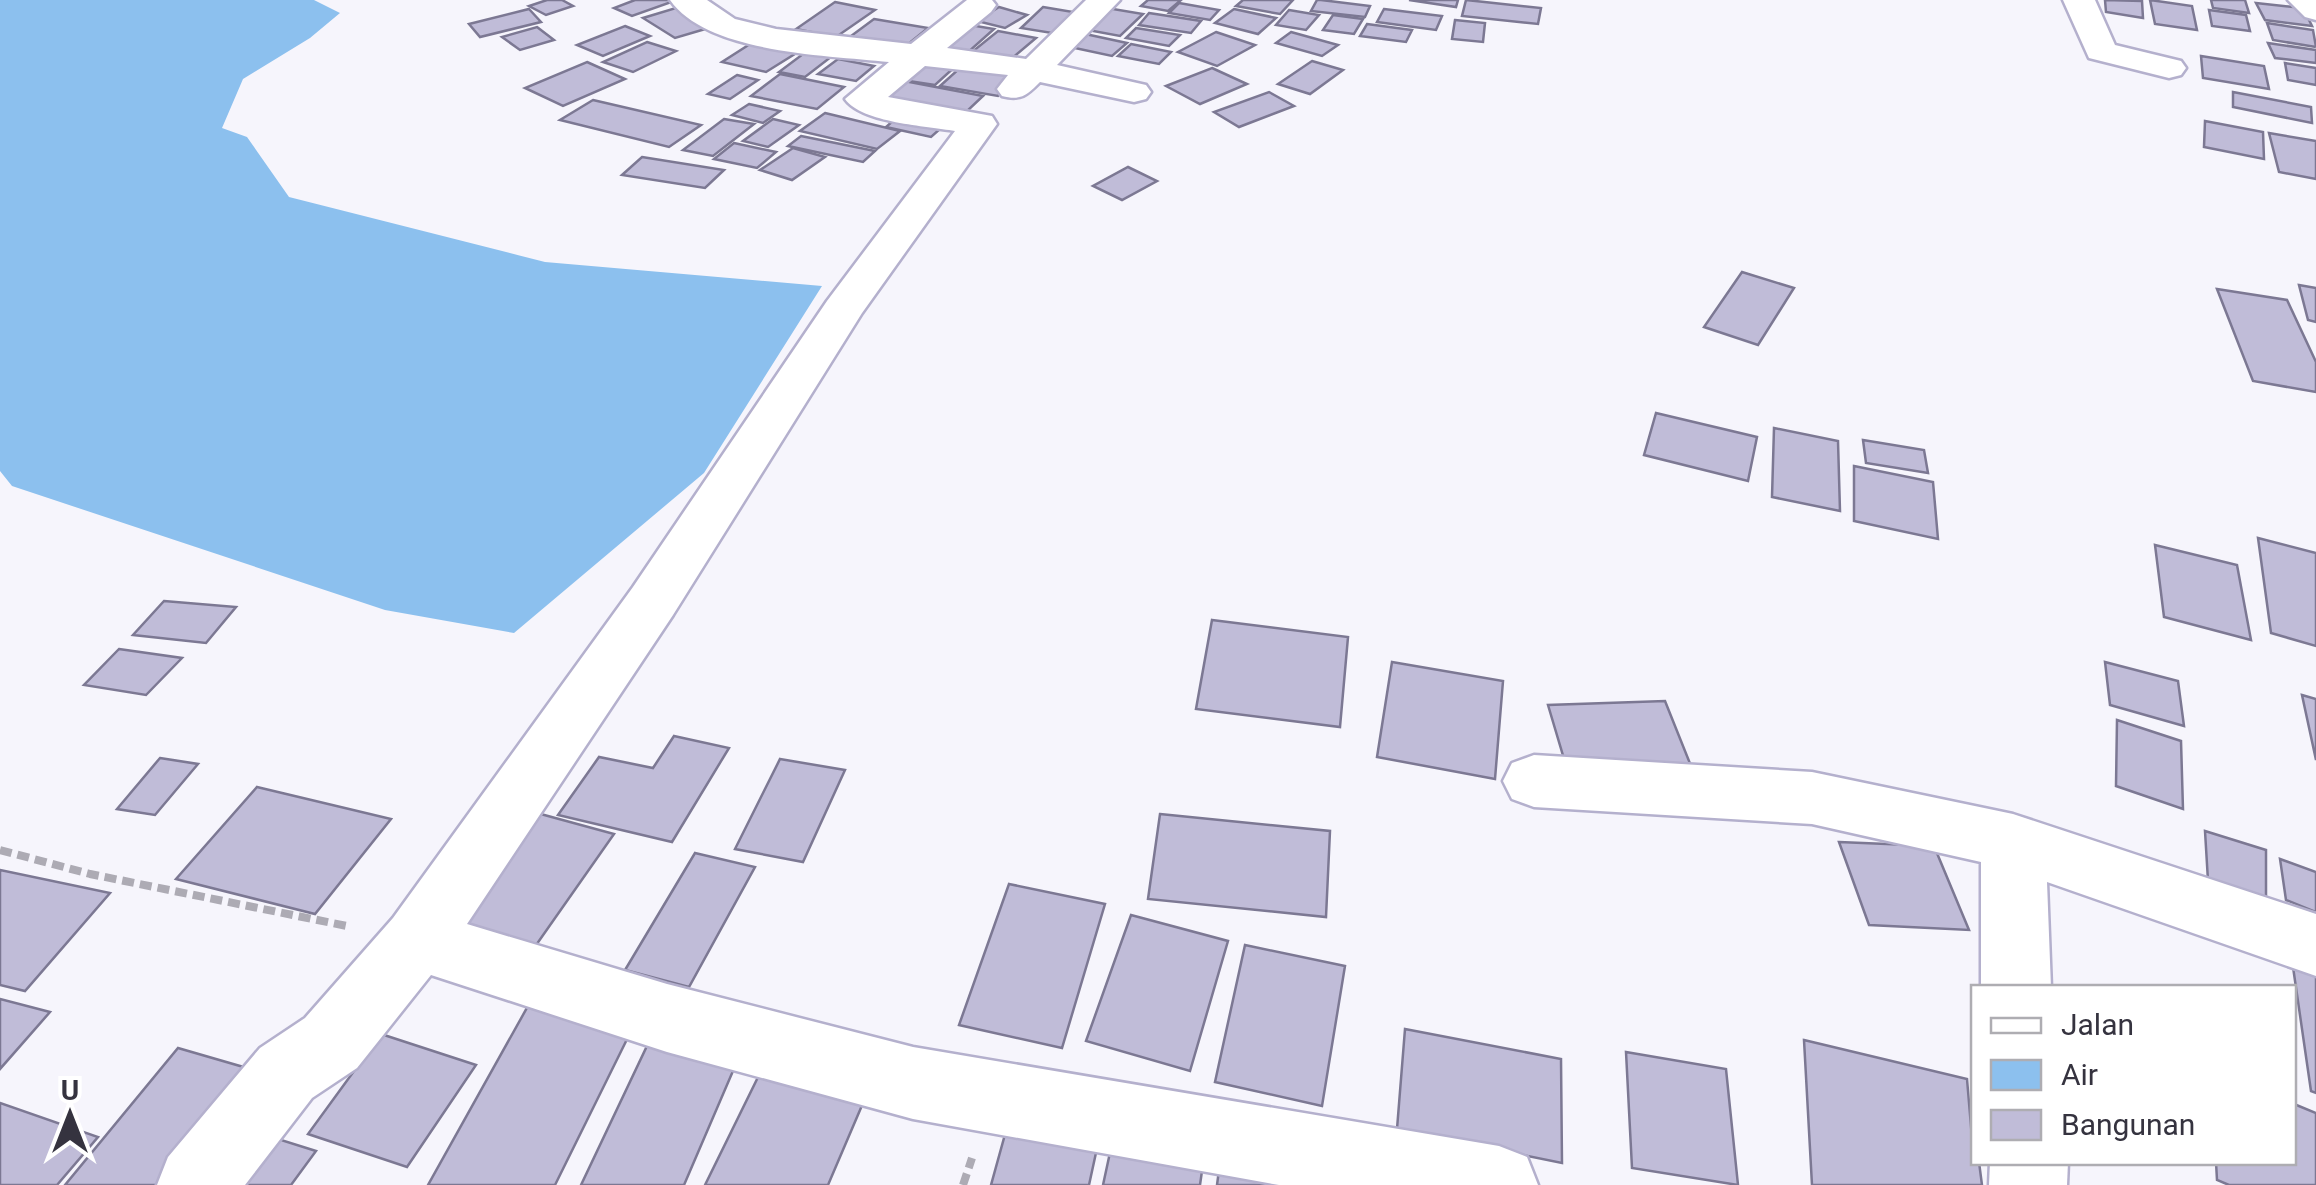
<svg xmlns="http://www.w3.org/2000/svg" width="2316" height="1185" font-family="Roboto,sans-serif">
  <rect width="100%" height="100%" fill="#f6f5fc"/>
  <path fill="#8cc0ee" d="M0,0H314L340,13L310,38L243,79L222,128L247,137L289,197L545,262L822,286L704,473L514,633L385,610L12,486L0,471Z"/>
  <g fill="#c0bcd8" stroke="#7c7893" stroke-width="2.5">
    <path d="M547,0H562L573,6L546,15L529,6Z"/>
    <path d="M635,0H671L674,1L632,16L614,8Z"/>
    <path d="M1148,0H1181L1168,11L1141,6Z"/>
    <path d="M1243,0H1293L1280,14L1236,6Z"/>
    <path d="M1317,0H1321L1370,6L1365,17L1311,11Z"/>
    <path d="M1409,0H1458L1456,7Z"/>
    <path d="M1466,0L1541,8L1538,24L1462,16Z"/>
    <path d="M2105,0L2142,1L2143,18L2106,12Z"/>
    <path d="M2150,0L2192,6L2197,30L2155,24Z"/>
    <path d="M2211,0H2245L2249,13L2213,8Z"/>
    <path d="M835,2L875,10L836,37L796,29Z"/>
    <path d="M1179,3L1219,10L1210,20L1169,13Z"/>
    <path d="M2256,3L2303,8L2312,26L2265,20Z"/>
    <path d="M679,7L712,27L675,38L643,18Z"/>
    <path d="M999,7L1027,15L1005,28L977,21Z"/>
    <path d="M1043,7L1079,13L1058,34L1021,28Z"/>
    <path d="M1101,7L1143,14L1120,36L1077,28Z"/>
    <path d="M529,9L541,22L480,37L469,24Z"/>
    <path d="M1234,9L1276,18L1258,34L1215,23Z"/>
    <path d="M1384,9L1442,16L1436,30L1377,22Z"/>
    <path d="M1289,10L1319,15L1306,30L1276,25Z"/>
    <path d="M2209,10L2246,15L2250,31L2212,26Z"/>
    <path d="M1149,13L1201,21L1191,33L1139,25Z"/>
    <path d="M1333,15L1363,19L1354,34L1323,30Z"/>
    <path d="M874,19L928,28L902,49L847,39Z"/>
    <path d="M1455,20L1485,23L1483,42L1452,39Z"/>
    <path d="M958,23L994,29L966,54L930,47Z"/>
    <path d="M2267,23L2313,30L2316,47L2273,40Z"/>
    <path d="M1367,24L1412,30L1406,42L1360,36Z"/>
    <path d="M625,26L650,36L603,56L577,45Z"/>
    <path d="M537,27L554,40L520,50L502,37Z"/>
    <path d="M1136,28L1180,35L1169,46L1126,38Z"/>
    <path d="M998,31L1036,38L1010,60L972,52Z"/>
    <path d="M1076,32L1127,43L1112,56L1061,45Z"/>
    <path d="M1216,32L1255,45L1217,66L1178,52Z"/>
    <path d="M1291,32L1338,45L1322,56L1276,43Z"/>
    <path d="M761,37L806,47L766,72L722,62Z"/>
    <path d="M647,42L676,51L633,72L603,62Z"/>
    <path d="M2268,43L2316,50V63L2275,58Z"/>
    <path d="M1131,44L1171,52L1159,64L1118,56Z"/>
    <path d="M815,45L840,50L805,77L779,72Z"/>
    <path d="M2201,56L2264,66L2269,89L2203,78Z"/>
    <path d="M838,59L874,66L856,81L818,74Z"/>
    <path d="M926,59L958,64L935,85L902,80Z"/>
    <path d="M1312,61L1343,70L1310,94L1278,84Z"/>
    <path d="M587,62L625,79L563,106L525,88Z"/>
    <path d="M2285,63L2316,68V85L2288,80Z"/>
    <path d="M961,67L1017,77L998,96L940,86Z"/>
    <path d="M1212,68L1247,84L1200,104L1166,86Z"/>
    <path d="M780,74L844,87L817,109L751,96Z"/>
    <path d="M737,75L758,80L730,99L708,94Z"/>
    <path d="M899,80L983,96L964,114L879,97Z"/>
    <path d="M1269,92L1294,106L1239,127L1214,112Z"/>
    <path d="M2233,92L2311,107L2312,123L2233,107Z"/>
    <path d="M593,100L701,125L669,147L560,120Z"/>
    <path d="M749,104L780,111L763,123L732,115Z"/>
    <path d="M903,112L949,121L931,137L886,127Z"/>
    <path d="M825,113L900,131L877,149L800,131Z"/>
    <path d="M724,119L754,124L713,156L683,150Z"/>
    <path d="M773,119L799,125L768,147L743,141Z"/>
    <path d="M2205,121L2263,132L2264,159L2204,147Z"/>
    <path d="M2269,133L2316,141V179L2279,172Z"/>
    <path d="M801,136L875,151L863,162L788,146Z"/>
    <path d="M734,143L776,152L757,168L714,159Z"/>
    <path d="M793,148L825,157L792,180L760,170Z"/>
    <path d="M642,157L724,170L705,188L622,175Z"/>
    <path d="M1128,167L1157,181L1122,200L1093,186Z"/>
    <path d="M1742,272L1794,288L1758,345L1704,327Z"/>
    <path d="M2299,285L2316,288V322L2308,320Z"/>
    <path d="M2217,289L2287,300L2316,362V392L2253,381Z"/>
    <path d="M1656,413L1757,437L1748,481L1644,455Z"/>
    <path d="M1774,428L1838,441L1840,511L1772,497Z"/>
    <path d="M1863,440L1924,450L1928,473L1866,463Z"/>
    <path d="M1854,466L1933,482L1938,539L1854,521Z"/>
    <path d="M2258,538L2316,553V646L2271,633Z"/>
    <path d="M2155,545L2237,565L2251,640L2164,617Z"/>
    <path d="M164,601L236,607L206,643L133,635Z"/>
    <path d="M1212,620L1348,637L1340,727L1196,709Z"/>
    <path d="M119,649L182,658L146,695L84,685Z"/>
    <path d="M1392,662L1503,681L1495,779L1377,757Z"/>
    <path d="M2105,662L2178,681L2184,726L2110,705Z"/>
    <path d="M2302,695L2316,699V760Z"/>
    <path d="M1665,701L1695,776L1570,779L1548,705Z"/>
    <path d="M2117,720L2181,741L2183,809L2116,786Z"/>
    <path d="M674,736L729,748L672,842L558,815L599,757L653,768Z"/>
    <path d="M160,758L198,764L155,815L117,809Z"/>
    <path d="M780,759L845,770L803,862L735,849Z"/>
    <path d="M257,787L391,819L315,914L176,879Z"/>
    <path d="M537,813L614,834L527,958L446,931Z"/>
    <path d="M1160,814L1330,831L1326,917L1148,899Z"/>
    <path d="M2205,831L2266,850V907L2208,881Z"/>
    <path d="M1839,842L1934,846L1969,930L1869,925Z"/>
    <path d="M695,853L755,867L689,987L625,970Z"/>
    <path d="M2280,859L2316,872V912L2286,900Z"/>
    <path d="M0,870L110,893L25,991L0,985Z"/>
    <path d="M1009,884L1105,904L1062,1048L959,1025Z"/>
    <path d="M1131,915L1228,941L1190,1071L1086,1041Z"/>
    <path d="M1245,945L1345,966L1322,1106L1215,1082Z"/>
    <path d="M2292,960L2316,968V1093L2311,1091Z"/>
    <path d="M533,997L638,1017L555,1185H428Z"/>
    <path d="M0,999L50,1012L0,1069Z"/>
    <path d="M656,1027L745,1043L684,1185H581Z"/>
    <path d="M1405,1029L1561,1059L1562,1163L1397,1129Z"/>
    <path d="M381,1034L476,1065L407,1167L308,1134Z"/>
    <path d="M1804,1040L1967,1079L1974,1162H1979L1982,1185H1812Z"/>
    <path d="M178,1048L264,1073L179,1185H65Z"/>
    <path d="M1626,1052L1726,1069L1738,1185L1632,1168Z"/>
    <path d="M763,1067L866,1096L828,1185H705Z"/>
    <path d="M0,1103L98,1137L57,1185H0Z"/>
    <path d="M2294,1104L2316,1113V1185H2229L2217,1180L2216,1162H2294Z"/>
    <path d="M1009,1120L1099,1139L1089,1185H991Z"/>
    <path d="M246,1129L316,1151L291,1185H203Z"/>
    <path d="M1111,1148L1203,1164L1200,1185H1103Z"/>
    <path d="M1219,1170L1306,1185H1217Z"/>
  </g>
  <g fill="none" stroke-linecap="round" stroke-linejoin="round">
    <defs>
      <g id="street">
        <path d="M670,0H707L735,19L776,29L911,44L967,0H992L996,5L991,12L947,48L1026,59L1086,0H1120L1057,65L1146,85L1151,92L1146,99L1134,102L1040,82C1027,95 1021,101 1002,96L997,89L1008,75L925,66L888,97L992,116L997,124L862,313L673,615L467,924L667,984L913,1047L1499,1146L1527,1157L1538,1185H1279L913,1119L667,1052L431,975L357,1068L312,1098L245,1185H157L168,1157L260,1048L305,1018L393,918L633,587L827,301L955,131C927,126 862,123 845,99L889,62C828,55 708,54 670,0Z"/>
        <path d="M2063,0H2095L2115,45L2181,61L2186,68L2181,75L2169,78L2089,58Z"/>
        <path d="M2288,0H2316V20L2305,17Z"/>
        <path d="M1534,755L1812,772L2013,814L2316,914V976L2047,882L2051,988H1981V862L1812,824L1534,807L1512,799L1503,781L1512,763Z"/>
        <path d="M1990,1162H2068L2067,1185H1989Z"/>
      </g>
    </defs>
    <use href="#street" stroke="#b4b0cd" stroke-width="5"/>
    <g stroke="#adabb4" stroke-width="8" stroke-dasharray="12 6" stroke-linecap="butt">
      <path d="M0,850L90,874L347,926"/>
      <path d="M963,1185L972,1158"/>
    </g>
    <use href="#street" fill="#fff" fill-rule="evenodd"/>
  </g>
  <rect x="1971" y="985" width="325" height="180" fill="#ffffff" stroke="#aeadb2" stroke-width="2.5"/>
  <rect x="1991" y="1018" width="50" height="15" fill="#ffffff" stroke="#aeadb2" stroke-width="2.5"/>
  <text x="2061" y="1035" font-size="30" fill="#35333f">Jalan</text>
  <rect x="1991" y="1060" width="50" height="30" fill="#8cc0ee" stroke="#aeadb2" stroke-width="2.5"/>
  <text x="2061" y="1085" font-size="30" fill="#35333f">Air</text>
  <rect x="1991" y="1110" width="50" height="30" fill="#c0bcd8" stroke="#aeadb2" stroke-width="2.5"/>
  <text x="2061" y="1135" font-size="30" fill="#35333f">Bangunan</text>
  <g transform="translate(70 1115)" stroke="#ffffff" stroke-width="8" paint-order="stroke">
  <path d="M0-8L18 38L0 25L-18 38Z" fill="#35333f"/>
  <text y="-15" font-size="28" font-weight="bold" text-anchor="middle" fill="#35333f">U</text>
  </g>
</svg>
